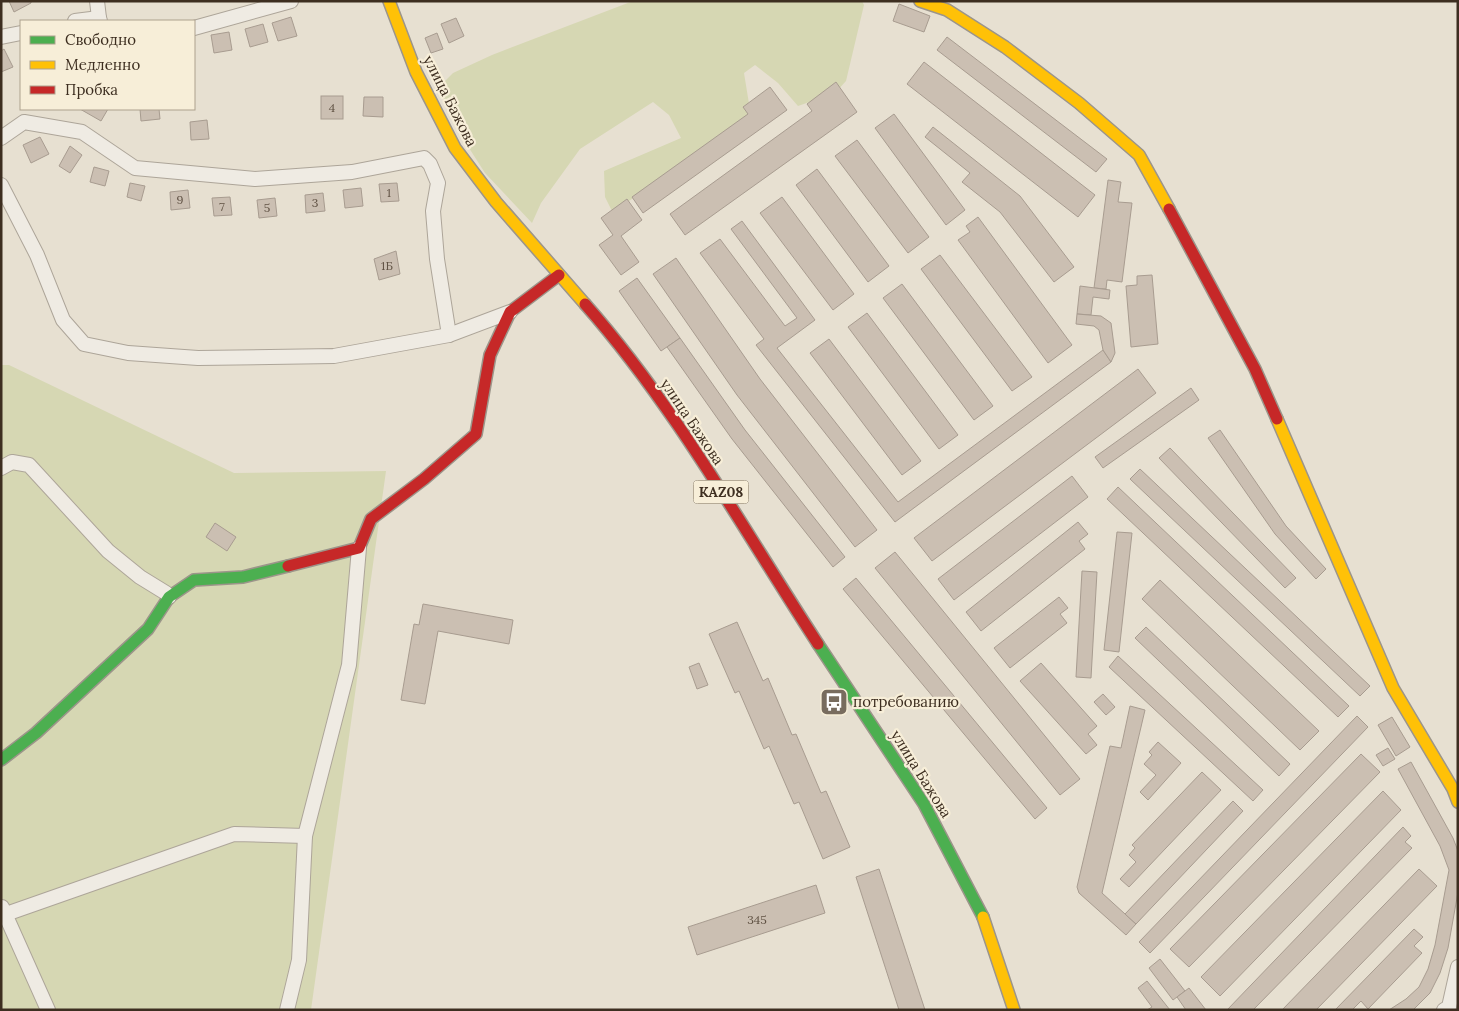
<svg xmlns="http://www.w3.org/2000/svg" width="1459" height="1011" font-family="Lora,serif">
  <rect width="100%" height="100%" fill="#e7e0d1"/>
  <g fill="#d6d7b3">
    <path d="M633,1H862L864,5L846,81L835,93L798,106L778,83L755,65L744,73L751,116L642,193L612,211L605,197L604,171L681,138L669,115L653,102L580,149L541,203L532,223L485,173L462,137L438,88L453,73L492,55Z"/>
    <path d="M1,365H9L234,473L386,471L311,1010H1Z"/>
  </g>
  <g fill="#cbbfb2" stroke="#a89c90">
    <path d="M9,1H31V3L14,12Z"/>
    <path d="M899,4L930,16L924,32L893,21Z"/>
    <path d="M291,17L297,36L278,41L272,23Z"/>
    <path d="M456,18L464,36L449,43L441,24Z"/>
    <path d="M263,24L268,42L250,47L245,29Z"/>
    <path d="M229,32L232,50L214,53L211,35Z"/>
    <path d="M437,33L443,49L431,53L425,38Z"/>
    <path d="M947,37L1107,159L1096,172L937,50Z"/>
    <path d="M4,49L13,67L1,72V51Z"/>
    <path d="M924,62L1095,195L1078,217L907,84Z"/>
    <path d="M836,82L857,112L685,235L670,214L812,111L807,104Z"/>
    <path d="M770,87L787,110L643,213L632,197L748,114L743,107Z"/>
    <rect x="321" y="96" width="22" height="23"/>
    <path d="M364,97H383V117L363,116Z"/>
    <path d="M80,109H108L101,121Z"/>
    <path d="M140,109H159L160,119L141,121Z"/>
    <path d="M894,114L965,210L946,225L875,128Z"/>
    <path d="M207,120L209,139L191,140L190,122Z"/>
    <path d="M933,127L1020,196L1074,267L1054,282L1000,212L962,182L970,173L925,137Z"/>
    <path d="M40,137L49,154L31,163L23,145Z"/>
    <path d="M857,140L929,237L908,253L835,156Z"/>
    <path d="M70,146L82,155L70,173L59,166Z"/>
    <path d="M94,167L109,171L105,186L90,182Z"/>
    <path d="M817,169L889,266L868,282L796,185Z"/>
    <path d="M1108,180L1121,182L1118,202L1132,203L1122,282L1107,280L1106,289L1094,288Z"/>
    <path d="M130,183L145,186L141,201L127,197Z"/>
    <path d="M397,183L399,201L381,202L379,184Z"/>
    <path d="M361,188L363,206L345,208L343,190Z"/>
    <path d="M188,190L190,208L171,210L170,192Z"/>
    <path d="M323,193L325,211L306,213L305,195Z"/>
    <path d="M230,197L232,215L214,216L212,198Z"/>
    <path d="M782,197L854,294L833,310L760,213Z"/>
    <path d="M275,198L277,216L259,218L257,200Z"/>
    <path d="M627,199L642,220L621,236L639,262L621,275L599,245L613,235L601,218Z"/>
    <path d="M978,217L1072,345L1048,363L958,240L970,232L966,226Z"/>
    <path d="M742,221L815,320L777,348L898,502L1103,350L1111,362L895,522L756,345L764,339L700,253L720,239L785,326L797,318L731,229Z"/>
    <path d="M396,251L400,274L379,280L374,259Z"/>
    <path d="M940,255L1032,377L1012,391L921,269Z"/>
    <path d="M676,258L760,379L877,530L855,547L737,395L653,274Z"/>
    <path d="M1152,275L1158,344L1131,347L1126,286L1137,285V276Z"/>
    <path d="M637,278L680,338L661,351L619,291Z"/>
    <path d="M902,284L993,406L974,420L883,298Z"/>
    <path d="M1080,286L1110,290L1109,299L1093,297L1091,315L1077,314Z"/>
    <path d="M867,313L958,435L939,449L848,327Z"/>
    <path d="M1077,314L1101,316L1111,323L1115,353L1111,362L1103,350L1099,330L1094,326L1076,324Z"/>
    <path d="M680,338L745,430L845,557L833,567L732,439L667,347Z"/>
    <path d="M829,339L921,461L902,475L810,353Z"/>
    <path d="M1138,369L1156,393L932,561L914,538Z"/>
    <path d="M1191,388L1199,400L1103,468L1095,457Z"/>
    <path d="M1220,430L1286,526L1326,569L1316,579L1275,534L1208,438Z"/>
    <path d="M1170,448L1296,578L1285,588L1159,458Z"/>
    <path d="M1140,469L1370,686L1360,696L1130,479Z"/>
    <path d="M1072,476L1088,497L954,600L938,579Z"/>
    <path d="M1118,487L1349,706L1338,717L1107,499Z"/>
    <path d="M1078,522L1088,534L1079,541L1085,549L981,631L966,612Z"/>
    <path d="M215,523L236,537L227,551L206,537Z"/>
    <path d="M1117,532L1132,533L1119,652L1104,650Z"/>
    <path d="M895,552L1080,779L1060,795L875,568Z"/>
    <path d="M1082,571L1097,572L1091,678L1076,677Z"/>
    <path d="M856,578L1047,808L1035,819L843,589Z"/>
    <path d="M1160,580L1319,731L1300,750L1142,599Z"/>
    <path d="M1059,597L1068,608L1060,614L1067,623L1010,668L994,648Z"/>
    <path d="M423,604L513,620L509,644L438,631L425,704L401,700L414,624L419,625Z"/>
    <path d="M737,622L763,681L768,678L792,735L796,734L821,793L826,791L850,847L823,859L799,802L794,804L769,746L764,749L739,691L735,693L709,634Z"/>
    <path d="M1146,627L1290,764L1279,776L1135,638Z"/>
    <path d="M1118,656L1263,790L1253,801L1109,667Z"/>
    <path d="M699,663L708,685L697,689L689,667Z"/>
    <path d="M1041,663L1097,726L1088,734L1097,745L1086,754L1020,681Z"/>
    <path d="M1103,694L1115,707L1106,715L1094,702Z"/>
    <path d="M1130,706L1145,710L1102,893L1136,924L1126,935L1079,893L1077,887L1110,746L1121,748Z"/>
    <path d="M1357,716L1368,727L1150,953L1139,942Z"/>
    <path d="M1392,717L1410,747L1396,756L1378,725Z"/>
    <path d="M1158,742L1181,763L1148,800L1140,792L1156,775L1144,764L1152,755L1149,752Z"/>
    <path d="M1388,748L1395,759L1383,766L1376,755Z"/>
    <path d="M1361,754L1380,772L1189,967L1170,949Z"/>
    <path d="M1411,762L1453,838L1458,851V892L1448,948L1440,973L1430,993L1413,1010H1389L1406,999L1419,987L1428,969L1435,945L1449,870L1440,846L1398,769Z"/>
    <path d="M1202,772L1221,790L1129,887L1120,879L1136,862L1129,855L1135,848L1132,845Z"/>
    <path d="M1383,791L1401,810L1220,996L1201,977Z"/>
    <path d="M1233,801L1243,811L1136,924L1125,914Z"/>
    <path d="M1403,827L1411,836L1405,842L1412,848L1253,1010H1227Z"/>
    <path d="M879,869L925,1010H899L856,877Z"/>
    <path d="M1419,869L1437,886L1316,1010H1282Z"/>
    <path d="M816,885L825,913L697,955L688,927Z"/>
    <path d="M1414,929L1423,937L1414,946L1422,953L1368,1009L1361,1001L1352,1010H1335Z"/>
    <path d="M1160,959L1185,991L1173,1000L1149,968Z"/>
    <path d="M1147,981L1170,1010H1147L1152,1007L1138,988Z"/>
    <path d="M1189,988L1206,1010H1186L1177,997Z"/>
  </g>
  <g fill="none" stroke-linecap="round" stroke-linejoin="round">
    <defs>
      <g id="street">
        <path d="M97,1L99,18"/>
        <path d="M75,21L99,18L100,21"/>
        <path d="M194,28L291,1"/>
        <path d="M1,37L21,33"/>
        <path d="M1,138L24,122L82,132L135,168L255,179L352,172L424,158L430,164L438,183L433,211L437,259L449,335"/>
        <path d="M1,185L37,255L63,320L84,344L128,353L198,358L334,356L449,335L510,312"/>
        <path d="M1,468L12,462L29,465L108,551L140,577L166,593L169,597"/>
        <path d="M2,907L48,1010"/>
        <path d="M6,914L234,834L305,836"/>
        <path d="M287,1010L299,960L305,836L349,665L359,548"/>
        <path d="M1444,1010L1449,1007L1458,967"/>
      </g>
      <g id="fast">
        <path d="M818,644L924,804L983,917"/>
        <path d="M1,760L36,733L148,629L169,597L194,580L243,577L288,566"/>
      </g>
      <g id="slow">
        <path d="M389,1L416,72L455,148L496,202L585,304"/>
        <path d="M920,1L947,10L1005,47L1079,103L1139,155L1169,209"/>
        <path d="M1277,419L1393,688L1453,789L1458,802"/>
        <path d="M983,917L1014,1010"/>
      </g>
      <g id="jam">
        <path d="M1169,209L1255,369L1277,419"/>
        <path d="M585,304C676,407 743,529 818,644"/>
        <path d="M288,566L359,548L371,519L424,479L476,434L490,355L510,312L559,275"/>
      </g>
    </defs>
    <use href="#street" stroke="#ada599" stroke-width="16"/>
    <use href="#fast" stroke="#9c958a" stroke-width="14"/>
    <use href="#slow" stroke="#9c958a" stroke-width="14"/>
    <use href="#jam" stroke="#9c958a" stroke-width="14"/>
    <use href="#street" stroke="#efebe3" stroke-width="14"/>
    <use href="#fast" stroke="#4caf50" stroke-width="11"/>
    <use href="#slow" stroke="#ffc107" stroke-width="11"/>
    <use href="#jam" stroke="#c62828" stroke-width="11"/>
  </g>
  <defs>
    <symbol id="bus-square" viewBox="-11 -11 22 22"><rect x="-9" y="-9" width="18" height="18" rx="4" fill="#786c5e" stroke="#f7eed8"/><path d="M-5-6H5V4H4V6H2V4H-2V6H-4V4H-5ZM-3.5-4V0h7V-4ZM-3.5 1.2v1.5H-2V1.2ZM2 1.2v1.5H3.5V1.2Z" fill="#fff"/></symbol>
  </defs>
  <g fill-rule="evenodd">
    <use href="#bus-square" x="818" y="686" width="32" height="32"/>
  </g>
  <g text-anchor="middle" stroke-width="4.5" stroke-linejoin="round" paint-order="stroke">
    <g font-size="12" fill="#605244">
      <text x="332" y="112">4</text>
      <text x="389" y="197">1</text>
      <text x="180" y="204">9</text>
      <text x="315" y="207">3</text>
      <text x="222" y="211">7</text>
      <text x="267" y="212">5</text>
      <text x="387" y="270">1Б</text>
      <text x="757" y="924">345</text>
    </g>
    <rect fill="#f7eed8" stroke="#756857" stroke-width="1" x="693.5" y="480.5" width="55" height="23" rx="4"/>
    <g font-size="14" font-weight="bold" fill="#3d2e20">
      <text x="721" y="497">KAZ08</text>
    </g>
    <g font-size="15" fill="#3d2e20" stroke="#f7eed8">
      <text transform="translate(450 101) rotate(63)" y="5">улица Бажова</text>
      <text transform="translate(692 422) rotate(56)" y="5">улица Бажова</text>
      <text transform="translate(921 774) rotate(58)" y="5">улица Бажова</text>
    </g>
    <g font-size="15" fill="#3d2e20" stroke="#f7eed8" text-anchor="start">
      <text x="853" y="707">потребованию</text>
    </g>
  </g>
  <rect width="1459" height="1011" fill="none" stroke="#3d2e20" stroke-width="5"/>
  <rect x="20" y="20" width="175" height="90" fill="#f7eed8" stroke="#ada18e"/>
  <rect x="30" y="36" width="25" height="8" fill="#4caf50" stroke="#ada18e"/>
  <text x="65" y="45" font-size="15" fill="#3d2e20">Свободно</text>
  <rect x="30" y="61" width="25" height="8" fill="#ffc107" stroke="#ada18e"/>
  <text x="65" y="70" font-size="15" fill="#3d2e20">Медленно</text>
  <rect x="30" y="86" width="25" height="8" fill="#c62828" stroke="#ada18e"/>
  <text x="65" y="95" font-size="15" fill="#3d2e20">Пробка</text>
</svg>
